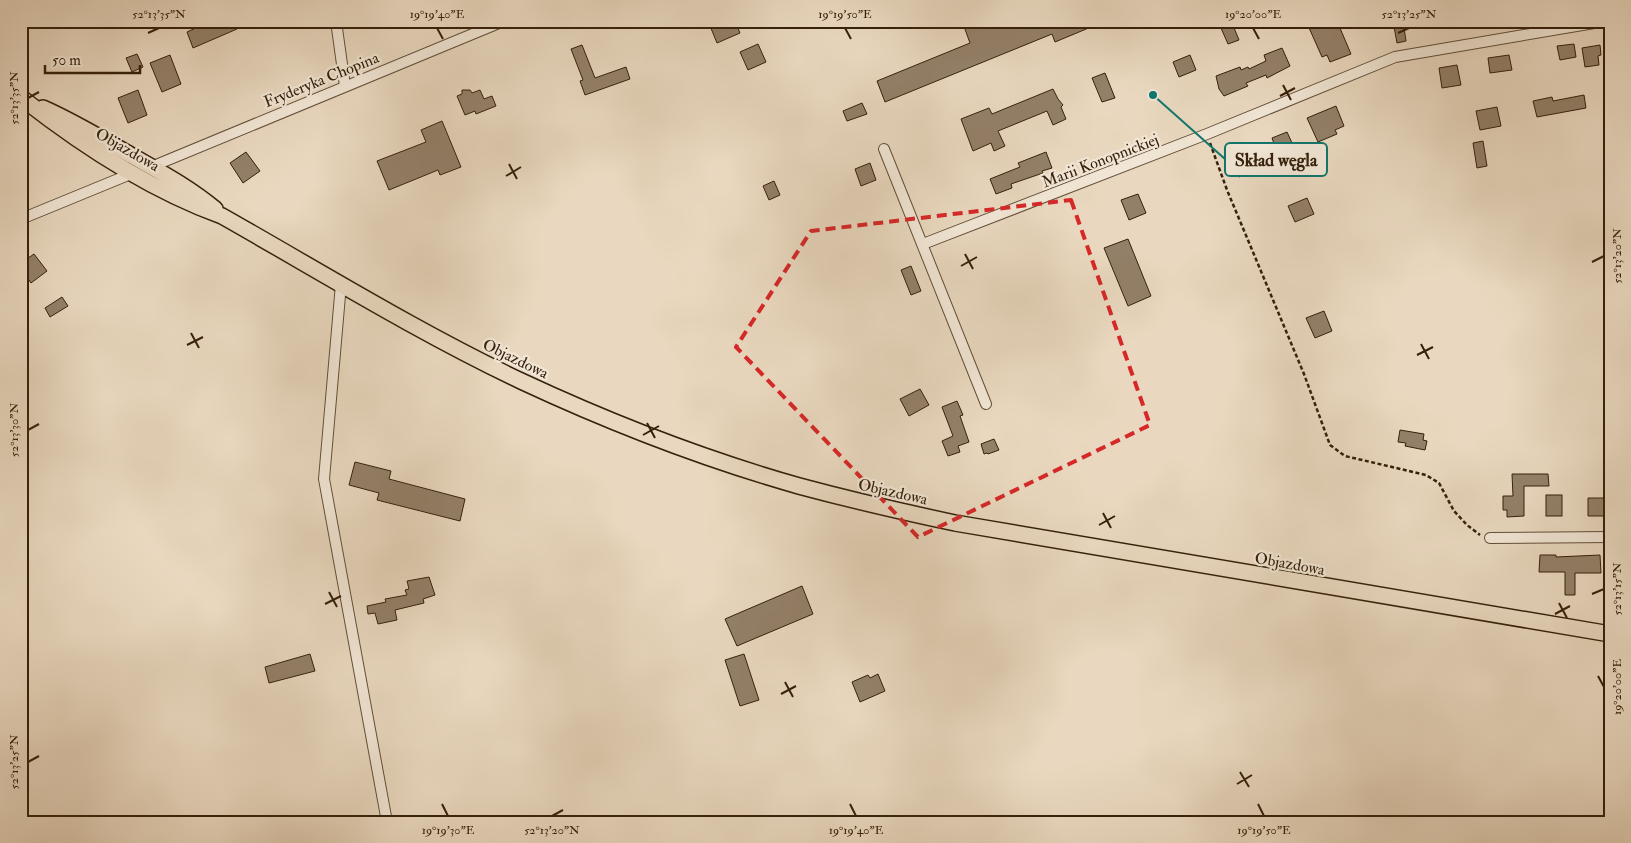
<svg xmlns="http://www.w3.org/2000/svg" width="1631" height="843" font-family="'IM FELL Double Pica',serif">
  <rect width="100%" height="100%" fill="#e9d8bf"/>
  <filter id="stains"><feTurbulence type="fractalNoise" baseFrequency=".004" numOctaves="4"/><feColorMatrix values="0 0 0 0 .2 0 0 0 0 .09 0 0 0 0 .02 0 0 0 .5 -.17"/></filter>
  <radialGradient id="worn" r=".72"><stop offset=".6" stop-color="#630" stop-opacity="0"/><stop offset="1" stop-color="#630" stop-opacity=".3"/></radialGradient>
  <g fill="#938069" stroke="#35200b">
    <path d="M211,21H234L237,29L193,48L187,32Z"/>
    <path d="M708,21H735L740,33L717,43Z"/>
    <path d="M962,21H1102L1103,22L1055,42L1052,34L885,102L877,81L970,43Z"/>
    <path d="M1306,21H1337L1351,54L1330,62L1327,55L1322,57Z"/>
    <path d="M1393,21H1403L1406,41L1397,43Z"/>
    <path d="M1232,23L1239,40L1228,44L1221,28Z"/>
    <path d="M758,44L766,62L748,70L740,52Z"/>
    <path d="M1574,44L1576,57L1560,60L1557,46Z"/>
    <path d="M582,45L595,78L626,67L630,79L585,95L580,81L583,80L571,49Z"/>
    <path d="M1600,45L1601,55L1598,56L1599,65L1585,67L1582,48Z"/>
    <path d="M1282,48L1290,66L1267,78L1266,75L1246,83L1248,86L1224,96L1219,89L1216,76L1240,67L1241,70L1248,67L1249,69L1266,61L1264,55Z"/>
    <path d="M137,54L143,67L132,72L126,58Z"/>
    <path d="M170,55L181,84L162,92L150,63Z"/>
    <path d="M1190,55L1196,70L1179,77L1173,62Z"/>
    <path d="M1509,55L1512,70L1490,73L1488,58Z"/>
    <path d="M1457,65L1461,85L1442,88L1439,68Z"/>
    <path d="M1105,73L1115,98L1102,102L1092,78Z"/>
    <path d="M1053,89L1058,99L1063,105L1061,107L1066,119L1053,125L1047,111L998,131L1005,146L994,151L991,143L973,151L961,119L989,108L992,114Z"/>
    <path d="M138,90L147,115L128,123L118,98Z"/>
    <path d="M462,90H470L472,93L480,90L484,99L492,96L496,106L476,114L475,111L465,115L457,96L462,94Z"/>
    <path d="M1584,95L1586,108L1537,117L1533,101L1552,97L1553,101Z"/>
    <path d="M862,103L867,114L847,121L843,111Z"/>
    <path d="M1336,106L1344,126L1335,130L1337,134L1318,142L1307,118Z"/>
    <path d="M1497,107L1501,126L1480,130L1476,111Z"/>
    <path d="M442,121L461,167L440,175L438,170L389,190L377,161L426,142L421,130Z"/>
    <path d="M1287,132L1304,169L1288,175L1284,164L1282,165L1272,138Z"/>
    <path d="M1483,141L1487,166L1477,168L1473,143Z"/>
    <path d="M246,152L260,171L243,183L230,163Z"/>
    <path d="M1046,152L1052,168L1042,171L1043,173L1011,184L1012,188L996,194L990,179L1020,167L1018,163Z"/>
    <path d="M1256,152L1262,168L1239,177L1232,161Z"/>
    <path d="M870,163L876,180L861,186L855,169Z"/>
    <path d="M774,181L780,195L769,200L763,186Z"/>
    <path d="M1138,194L1146,213L1129,220L1121,200Z"/>
    <path d="M1307,198L1314,214L1295,222L1288,206Z"/>
    <path d="M1128,239L1151,296L1128,306L1104,248Z"/>
    <path d="M34,254L47,271L31,283L21,269V263Z"/>
    <path d="M911,266L921,291L911,295L901,270Z"/>
    <path d="M62,297L68,306L50,317L45,308Z"/>
    <path d="M1324,311L1332,331L1315,338L1306,318Z"/>
    <path d="M920,389L929,405L909,416L900,399Z"/>
    <path d="M957,401L963,415L960,416L969,442L958,446L960,452L948,456L942,441L953,436L942,407Z"/>
    <path d="M1400,430L1424,434L1423,440L1427,441L1425,450L1405,446L1406,443L1398,442Z"/>
    <path d="M994,439L999,450L988,454L987,453L984,454L981,444Z"/>
    <path d="M355,462L391,471L389,479L465,499L460,521L377,500L379,493L349,485Z"/>
    <path d="M1512,474H1548L1549,486H1524V516L1507,517V510H1503V496H1513Z"/>
    <rect x="1546" y="495" width="16" height="21"/>
    <path d="M1588,498H1610V511H1604V516H1588Z"/>
    <path d="M1540,555H1556V557L1600,555L1601,573H1575V595H1565V572H1539Z"/>
    <path d="M429,577L435,595L423,599L424,603L395,610L397,620L378,624L375,613L368,614L367,606L386,602L385,599L407,595L405,590L409,589L407,581Z"/>
    <path d="M802,586L813,614L737,646L725,619Z"/>
    <path d="M310,654L315,671L269,683L265,667Z"/>
    <path d="M744,654L759,700L740,706L725,660Z"/>
    <path d="M878,674L885,691L860,702L852,682L868,675L870,678Z"/>
  </g>
  <g fill="none" stroke-linecap="round" stroke-linejoin="round">
    <defs>
      <g id="minor">
        <path d="M336,21L345,86"/>
        <path d="M884,149L986,404"/>
        <path d="M151,167L504,21"/>
        <path d="M21,219L133,173"/>
        <path d="M923,244L1207,134L1395,57L1606,21"/>
        <path d="M341,284L324,479L387,822"/>
        <path d="M1490,538L1610,537"/>
      </g>
      <g id="primary">
        <path d="M23,99C83,146 150,190 222,216C321,272 418,332 521,381C611,423 704,459 799,486C851,500 903,512 955,523L1610,634"/>
        <path d="M43,108C75,122 104,140 134,157C162,173 190,188 215,209"/>
      </g>
    </defs>
    <use href="#minor" stroke="#624e38" stroke-width="12"/>
    <use href="#primary" stroke="#35200b" stroke-width="18"/>
    <path stroke="#35200b" stroke-width="2.5" stroke-dasharray="4 2.5" stroke-linecap="butt" d="M1210,143L1227,190L1304,374L1330,445L1345,456L1426,475L1439,483L1454,511L1467,525L1480,535"/>
    <use href="#minor" stroke="#f1e6d5" stroke-width="10"/>
    <use href="#primary" stroke="#e9d8bf" stroke-width="15"/>
  </g>
  <path fill="none" stroke="#d62828" stroke-width="4" stroke-dasharray="10 6" stroke-linejoin="round" d="M1071,200L1150,425L918,537L736,347L811,231Z"/>
  <path fill="none" stroke="#35200b" stroke-width="2" d="M437,28L443,39M845,28L851,39M1253,28L1259,39M148,33L159,28M1398,33L1409,28M1283,85L1291,100M1280,96L1295,88M28,98L39,92M509,164L517,179M506,176L521,167M965,254L973,269M1592,262L1604,256M961,266L977,257M191,333L199,348M1421,344L1429,359M187,345L203,337M1417,355L1433,347M647,423L655,438M28,430L39,424M643,435L659,426M1103,513L1111,528M1099,525L1115,516M329,592L337,607M1592,594L1604,589M1559,603L1567,618M325,604L341,596M1555,614L1570,606M1598,676L1604,687M785,682L793,697M781,694L796,686M28,762L39,756M1240,772L1249,787M1237,784L1252,775M442,804L448,816M850,804L856,816M1258,804L1264,816M552,816L563,810"/>
  <g text-anchor="middle" stroke-width="4.5" stroke-linejoin="round" paint-order="stroke">
    <g font-size="16" fill="#35200b" stroke="#f1e6d5">
      <text transform="translate(321 79) rotate(-22)" y="6">Fryderyka Chopina</text>
      <text transform="translate(128 149) rotate(30)" y="6">Objazdowa</text>
      <text transform="translate(1100 160) rotate(-21)" y="6">Marii Konopnickiej</text>
      <text transform="translate(516 358) rotate(26)" y="6">Objazdowa</text>
      <text transform="translate(893 491) rotate(13)" y="6">Objazdowa</text>
      <text transform="translate(1290 563) rotate(10)" y="6">Objazdowa</text>
    </g>
  </g>
  <path fill="none" stroke="#0f766e" stroke-width="2" d="M1153 95L1225 159"/>
  <circle fill="#0f766e" stroke="#f1e6d5" stroke-width="2" cx="1153" cy="95" r="5"/>
  <rect fill="#f1e6d5" stroke="#0f766e" stroke-width="2" x="1225" y="143" width="102" height="33" rx="5"/>
  <g font-size="18" text-anchor="middle" font-weight="bold" fill="#35200b">
    <text x="1276" y="166">Skład węgla</text>
  </g>
  <rect width="1631" height="843" fill="none" stroke="#e9d8bf" stroke-width="55"/>
  <path d="M45 65v8h95v-8" fill="none" stroke="#35200b" stroke-width="2.5"/>
  <text x="52" y="65" font-size="15" fill="#35200b" stroke="#f1e6d5" stroke-width="4" paint-order="stroke">50 m</text>
  <rect x="28" y="28" width="1576" height="788" fill="none" stroke="#35200b" stroke-width="2"/>
  <g font-size="12" text-anchor="middle" fill="#35200b">
    <text x="159" y="18">52°13'35"N</text>
    <text x="437" y="18">19°19'40"E</text>
    <text x="845" y="18">19°19'50"E</text>
    <text x="1253" y="18">19°20'00"E</text>
    <text x="1409" y="18">52°13'25"N</text>
    <text transform="translate(14 98) rotate(-90)" y="4">52°13'35"N</text>
    <text transform="translate(1617 256) rotate(-90)" y="4">52°13'20"N</text>
    <text transform="translate(14 430) rotate(-90)" y="4">52°13'30"N</text>
    <text transform="translate(1617 589) rotate(-90)" y="4">52°13'15"N</text>
    <text transform="translate(1617 687) rotate(-90)" y="4">19°20'00"E</text>
    <text transform="translate(14 762) rotate(-90)" y="4">52°13'25"N</text>
    <text x="448" y="834">19°19'30"E</text>
    <text x="552" y="834">52°13'20"N</text>
    <text x="856" y="834">19°19'40"E</text>
    <text x="1264" y="834">19°19'50"E</text>
  </g>
  <rect width="100%" height="100%" filter="url(#stains)"/>
  <rect width="100%" height="100%" fill="url(#worn)"/>
</svg>
